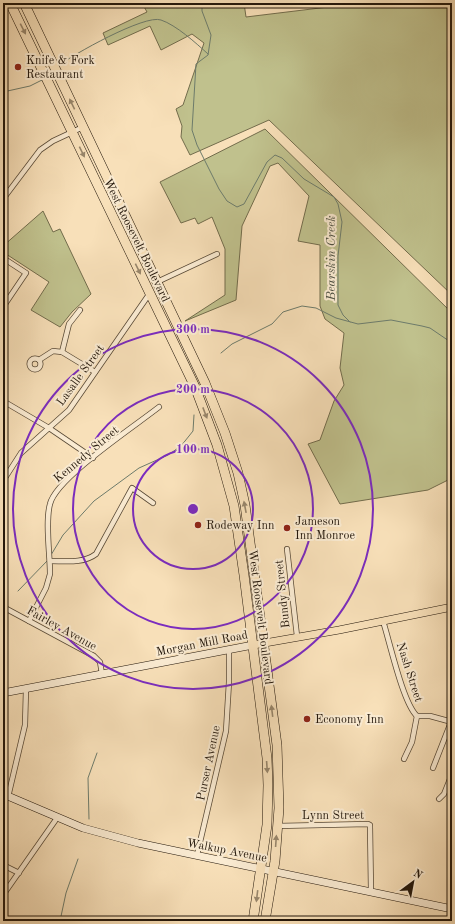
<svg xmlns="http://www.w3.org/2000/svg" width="455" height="924" font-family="'Old Standard TT',serif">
  <rect width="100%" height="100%" fill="#f8e0b9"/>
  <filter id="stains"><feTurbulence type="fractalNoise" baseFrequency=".005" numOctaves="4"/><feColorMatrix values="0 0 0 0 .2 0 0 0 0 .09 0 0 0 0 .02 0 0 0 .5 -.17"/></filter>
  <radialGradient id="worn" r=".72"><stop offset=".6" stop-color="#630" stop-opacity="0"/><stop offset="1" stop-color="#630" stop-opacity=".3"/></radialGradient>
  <g fill="#c0c18d" stroke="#726c4c">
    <path d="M142,3H244L246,17L361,3H452V295L269,120L190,155L181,137L182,126L176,109L183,105L204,43L192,34L161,50L150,26L108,45L103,33L147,12Z"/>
    <path d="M265,129L452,313V478L428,490L340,504L308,444L320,440L334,401L344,385L340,368L344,333L325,319L320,306V245L298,241L309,196L278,163L270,166L242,226L236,300L185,321L225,295V249L212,217L198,224L195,218L181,223L160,182Z"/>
    <path d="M43,211L53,232L60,229L91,294L72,312L60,327L31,310L49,282L3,252V246Z"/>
  </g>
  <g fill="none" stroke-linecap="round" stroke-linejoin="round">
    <g stroke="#6d7b6b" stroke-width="1">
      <path d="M202,3V11L211,35L208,55L196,64L192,130L197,145L219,189L227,201L237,207L244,204L267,162L275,155L282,158L304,179L334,197L338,204L342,222L338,256V305L343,315L350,322"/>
      <path d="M58,66C72,55 145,14 161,20C176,25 196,43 208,54"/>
      <path d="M3,92L30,86L42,80"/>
      <path d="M221,353L232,344L272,324L283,312L302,306L316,308L336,318L358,324L391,320L422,326L430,328L452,343"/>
      <path d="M51,555L63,535L94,501L139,468L168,455L181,446L193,431L194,415"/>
      <path d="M18,591L48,560"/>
      <path d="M89,819L88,778L97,753"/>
      <path d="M60,921L66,893L78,859"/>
    </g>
    <defs>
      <g id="street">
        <path d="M3,199L40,150L53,141L83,127"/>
        <path d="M3,258L26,273L3,307"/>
        <path d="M157,282L217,254"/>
        <path d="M62,352L69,324L80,310"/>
        <circle cx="35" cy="364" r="5.5"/>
        <path d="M39,360L53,351L62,352L95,372"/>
        <path d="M3,401L49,428L93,458"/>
        <path d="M3,481L21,453L69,410L150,293"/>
        <path d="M287,549L297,636"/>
        <path d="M50,561C65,561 83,564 96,554L132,488L153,503"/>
        <path d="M3,607L94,656L100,662L102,674"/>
        <path d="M29,621L46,588L50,574C50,554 45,522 50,504C56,478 135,426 159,407"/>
        <path d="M383,621C390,643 403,703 417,716H430L452,722"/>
        <path d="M404,759L412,742L417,716"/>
        <path d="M433,768L451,722"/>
        <path d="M8,797L25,725L26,689"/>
        <path d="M439,799L444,794L452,774"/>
        <path d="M277,826L368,824L370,825L371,892"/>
        <path d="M197,855L226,731L229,682V649"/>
        <path d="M3,865L19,873"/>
        <path d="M3,895L57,818"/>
      </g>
      <g id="secondary">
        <path d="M3,693L253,645"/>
        <path d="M3,794L83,828L138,843L452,909"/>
      </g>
      <path id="primary" d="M253,645L339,630L452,607"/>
      <g id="highway">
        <path d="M10,3L195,387L217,445L234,506L244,575L267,758L268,785L267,825L253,921"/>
        <path d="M24,3L205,383L225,433L238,473L245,505L277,745L279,808L275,861L265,921"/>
      </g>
    </defs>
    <use href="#street" stroke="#584936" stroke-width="6"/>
    <use href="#secondary" stroke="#23170b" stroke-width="8"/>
    <use href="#primary" stroke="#23170b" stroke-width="8"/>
    <use href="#highway" stroke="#23170b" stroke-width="10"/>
    <use href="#street" stroke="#faebd2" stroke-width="4.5"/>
    <use href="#secondary" stroke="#faebd2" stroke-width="7"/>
    <use href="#primary" stroke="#f8e0b9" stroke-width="7"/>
    <use href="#highway" stroke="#f8e0b9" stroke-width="9"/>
  </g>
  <defs><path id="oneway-solid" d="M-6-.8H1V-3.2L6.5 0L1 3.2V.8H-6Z"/></defs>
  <g fill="#98866b">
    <use href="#oneway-solid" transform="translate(23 29) rotate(63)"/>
    <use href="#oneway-solid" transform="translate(72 104) rotate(-116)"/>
    <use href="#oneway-solid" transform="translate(82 152) rotate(64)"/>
    <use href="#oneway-solid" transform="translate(138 269) rotate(64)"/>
    <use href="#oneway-solid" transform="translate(205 413) rotate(69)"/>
    <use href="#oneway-solid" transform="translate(245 507) rotate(-101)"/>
    <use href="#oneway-solid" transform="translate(272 711) rotate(-97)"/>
    <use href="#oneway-solid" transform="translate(267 767) rotate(86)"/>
    <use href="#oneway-solid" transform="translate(276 841) rotate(-86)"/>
    <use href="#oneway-solid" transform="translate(257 896) rotate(97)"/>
  </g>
  <g fill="none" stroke="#7b2cbf" stroke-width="2">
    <circle cx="193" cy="509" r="60"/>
    <circle cx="193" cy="509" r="120"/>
    <circle cx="193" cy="509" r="180"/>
  </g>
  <g fill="#8f2418" stroke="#faebd2" stroke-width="1.5">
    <circle cx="18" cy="67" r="4"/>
    <circle cx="198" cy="525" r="4"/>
    <circle cx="287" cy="528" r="4"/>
    <circle cx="307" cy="719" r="4"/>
  </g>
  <g text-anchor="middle" stroke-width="4" stroke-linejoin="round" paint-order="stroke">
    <g font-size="12" fill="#23170b" stroke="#faebd2" text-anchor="start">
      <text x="26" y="64">Knife &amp; Fork<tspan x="26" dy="14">Restaurant</tspan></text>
      <text x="295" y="525">Jameson<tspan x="295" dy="14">Inn Monroe</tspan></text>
      <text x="206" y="529">Rodeway Inn</text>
      <text x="315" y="723">Economy Inn</text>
    </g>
    <g font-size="12" fill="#23170b" stroke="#faebd2">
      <text transform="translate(137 240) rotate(64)" y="4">West Roosevelt Boulevard</text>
      <text transform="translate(80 375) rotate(-54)" y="4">Lasalle Street</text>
      <text transform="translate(86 454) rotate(-40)" y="4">Kennedy Street</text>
      <text transform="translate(282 594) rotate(-96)" y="4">Bundy Street</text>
      <text transform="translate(261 617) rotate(83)" y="4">West Roosevelt Boulevard</text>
      <text transform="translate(62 628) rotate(29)" y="4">Fairley Avenue</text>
      <text transform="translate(202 643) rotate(-11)" y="4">Morgan Mill Road</text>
      <text transform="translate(410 672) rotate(72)" y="4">Nash Street</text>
      <text transform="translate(208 763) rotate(-78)" y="4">Purser Avenue</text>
      <text x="333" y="819">Lynn Street</text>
      <text transform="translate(227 850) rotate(11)" y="4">Walkup Avenue</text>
    </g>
    <g font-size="13" font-style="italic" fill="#4e5143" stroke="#faebd2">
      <text transform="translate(330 258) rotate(-90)" y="5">Bearskin Creek</text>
    </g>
  </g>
  <circle cx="193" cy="509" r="6" fill="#7b2cbf" stroke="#faebd2" stroke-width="2"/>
  <g font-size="12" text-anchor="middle" font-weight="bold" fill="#7b2cbf" stroke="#faebd2" stroke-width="4" stroke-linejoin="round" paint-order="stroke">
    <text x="193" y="333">300 m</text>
    <text x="193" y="393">200 m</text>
    <text x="193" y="453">100 m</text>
  </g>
  <rect width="455" height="924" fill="none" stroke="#f8e0b9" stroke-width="16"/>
  <rect x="4" y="4" width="447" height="916" fill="none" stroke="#23170b" stroke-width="2"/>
  <rect x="8" y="8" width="439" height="908" fill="none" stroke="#23170b"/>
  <g transform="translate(413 882) rotate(32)" stroke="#faebd2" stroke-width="3" paint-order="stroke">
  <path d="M0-3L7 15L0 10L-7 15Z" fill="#23170b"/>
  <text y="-6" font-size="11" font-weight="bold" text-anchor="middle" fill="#23170b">N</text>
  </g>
  <rect width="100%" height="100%" filter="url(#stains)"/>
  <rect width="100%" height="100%" fill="url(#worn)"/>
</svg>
